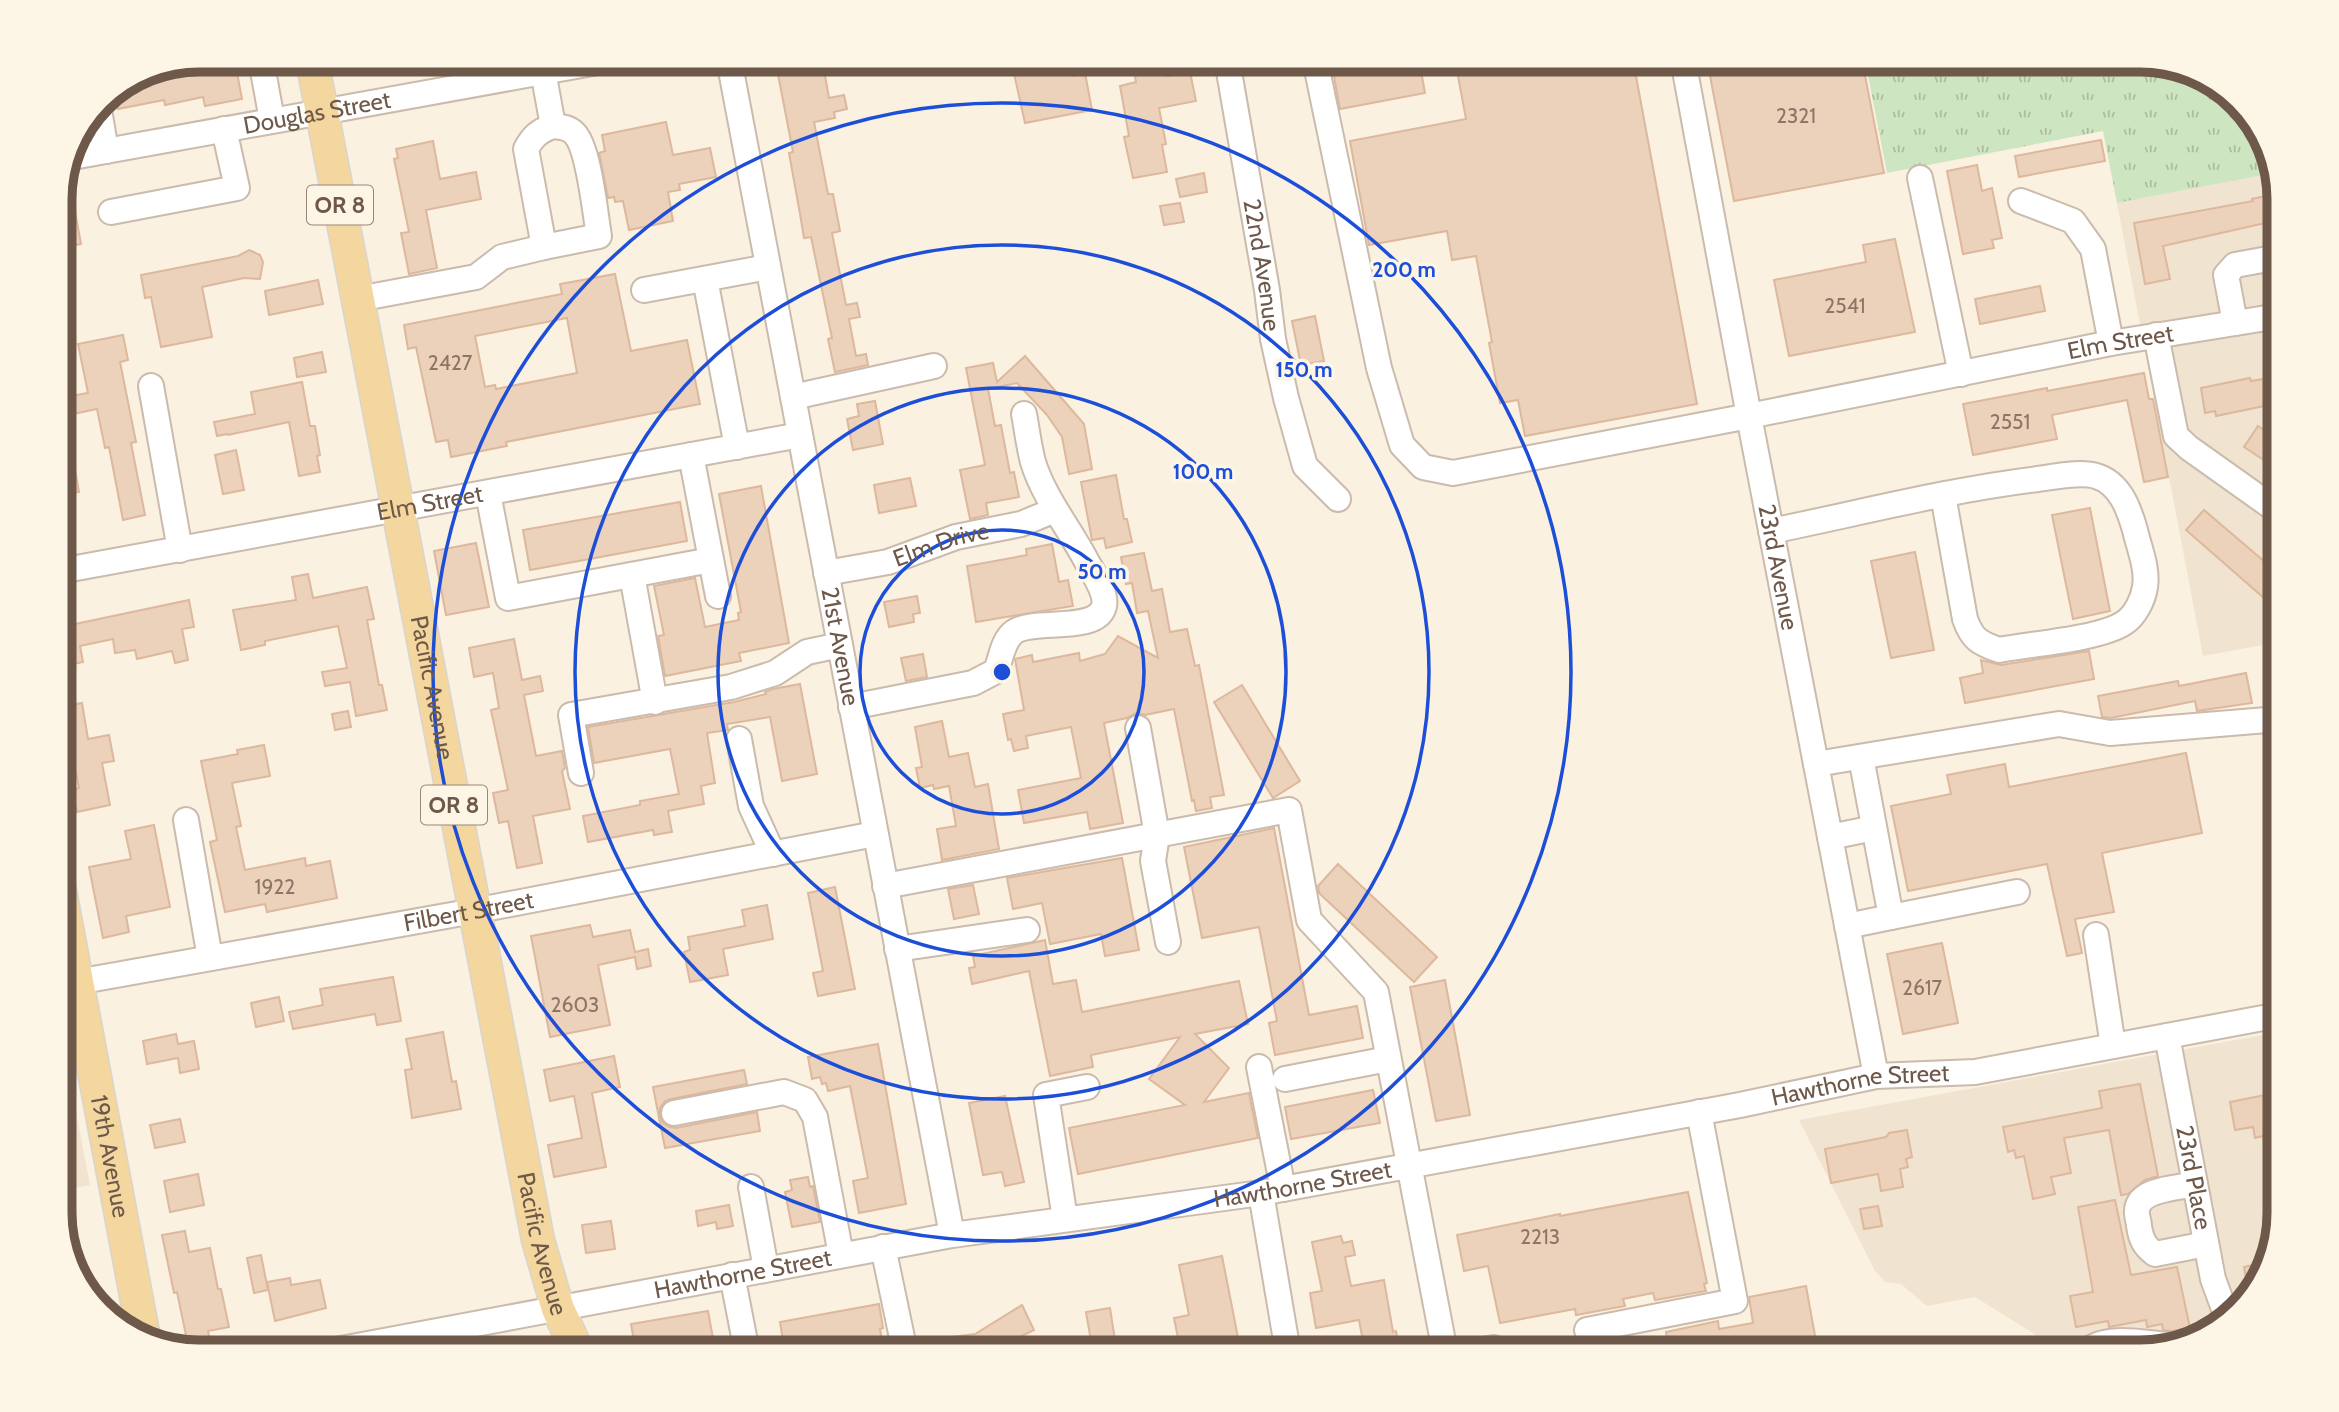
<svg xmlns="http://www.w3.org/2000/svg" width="2339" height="1412" font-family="Cabin,sans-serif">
  <defs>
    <pattern id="grass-tufts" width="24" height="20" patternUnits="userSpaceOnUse" patternTransform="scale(1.75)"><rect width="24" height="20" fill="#cee5c1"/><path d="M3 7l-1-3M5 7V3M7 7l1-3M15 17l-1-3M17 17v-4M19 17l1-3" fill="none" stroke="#abbc9f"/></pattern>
  </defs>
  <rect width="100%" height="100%" fill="#faf1e1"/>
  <g fill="#f0e3d0">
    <path d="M2274,173L2279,190V642L2203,656L2117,203Z"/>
    <path d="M60,1028L90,1185L60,1191Z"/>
    <path d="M2279,1032V1214L2261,1283L2210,1334L2141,1352H2059L2033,1333L1975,1297L1927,1306L1901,1284L1885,1282L1875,1271L1799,1120Z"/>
  </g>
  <path fill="url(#grass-tufts)" d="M1865,60H2140L2210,78L2261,129L2274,173L2117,203L2103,131L1887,173Z"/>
  <g fill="#ecd1bb" stroke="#ddb89d" stroke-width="2" fill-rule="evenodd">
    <path d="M798,60L801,74L824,70L829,98L844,95L847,109L834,112L835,118L814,122L828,194H833L840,231L832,233L846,305L857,303L860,317L849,319L856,356L866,354L868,365L835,372L828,339L832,338L811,237L804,238L800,214L789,153L793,152L776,64Z"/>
    <path d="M1011,60H1070L1073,76L1085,73L1092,110L1025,123Z"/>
    <path d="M1132,60H1164L1167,76L1190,72L1196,101L1159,108L1166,144L1162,145L1167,172L1133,178L1124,137L1129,136L1120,86L1136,82Z"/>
    <path d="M1331,60H1419L1425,93L1340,109Z"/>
    <path d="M1455,60H1633L1697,404L1525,436L1518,400L1500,403L1489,343L1492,342L1476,256L1452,260L1447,231L1369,245L1350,141L1466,119Z"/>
    <path d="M1707,60H1862L1884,173L1734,201Z"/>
    <path d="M235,62L242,99L205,106L203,97L165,105L164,100L118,109L115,91L142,73L184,64L186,71Z"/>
    <path d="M666,122L673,155L710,148L716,177L679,184L680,190L668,192L673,221L629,230L623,201L615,202L614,197L608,198L599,153L605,151L602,135Z"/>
    <path d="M2101,140L2105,161L2019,177L2015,156Z"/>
    <path d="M433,141L440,179L476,172L481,199L426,210L437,268L409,274L401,233L409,232L394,159L398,158L396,149Z"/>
    <path d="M1977,165L1982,191L1992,188L2002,238L1992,240L1994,248L1963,254L1947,171Z"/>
    <path d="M1204,173L1207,192L1180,197L1176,179Z"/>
    <path d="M2279,193V220L2163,246L2170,279L2145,284L2134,223L2253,201L2252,199Z"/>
    <path d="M73,200L81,244L60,248V203Z"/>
    <path d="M1180,203L1184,222L1164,225L1160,206Z"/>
    <path d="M1895,239L1915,332L1789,356L1774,280L1866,262L1863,245Z"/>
    <path d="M249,250L260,255L263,262L260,279L244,278L202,287L212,337L161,347L151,297L145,298L141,275L238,256Z"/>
    <path d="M615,274L631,351L687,340L700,404L506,442L507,446L451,457L448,440L436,442L416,347L408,349L404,325L562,294L560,284ZM567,318L577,373L496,389L495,385L485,387L475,336Z"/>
    <path d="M318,280L323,304L269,315L265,291Z"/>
    <path d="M2040,286L2045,311L1980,324L1975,299Z"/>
    <path d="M1315,316L1324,361L1301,365L1292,321Z"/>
    <path d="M123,335L128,360L120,362L136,442L131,443L145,515L123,520L109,447L105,448L97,409L68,415L65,397L88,393L78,344Z"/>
    <path d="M322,352L326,372L297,377L294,358Z"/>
    <path d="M1025,356L1084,424L1092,469L1069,474L1062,437L1047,415L1017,383L988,389L995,426L1001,425L1010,473L1014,472L1019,497L986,503L988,515L970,519L960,470L985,465L966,368L993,363L997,382Z"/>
    <path d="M2144,373L2149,399H2153L2168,477L2144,482L2127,400L2052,415L2057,439L1973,455L1963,404L2047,388V391Z"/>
    <path d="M2250,378L2251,381L2269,378L2274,404L2216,416L2215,411L2205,413L2201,388Z"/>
    <path d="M302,382L310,426H315L320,455L317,456L320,472L299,476L289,422L228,435L227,434L217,436L214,422L255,414L251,392Z"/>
    <path d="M875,401L883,444L853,450L847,419L859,416L857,404Z"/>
    <path d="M2258,426L2279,440V470L2244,447Z"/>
    <path d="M236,450L244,490L223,494L215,455Z"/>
    <path d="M75,470L79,492L60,495V473Z"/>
    <path d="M1116,475L1124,519H1127L1132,542L1106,548L1104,538L1092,540L1081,482Z"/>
    <path d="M910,478L916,506L879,513L874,485Z"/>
    <path d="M761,486L789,643L739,653L741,661L665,676L658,636L664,635L654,586L695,578L705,627L739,620L738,613L741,612L719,494Z"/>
    <path d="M680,502L687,541L530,570L523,530Z"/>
    <path d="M2090,508L2110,611L2073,619L2052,515Z"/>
    <path d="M2204,510L2279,574V580L2264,598L2186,530Z"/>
    <path d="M476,543L489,607L446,615L434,551Z"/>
    <path d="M1052,544L1059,582L1068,580L1073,606L976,622L967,566L1027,555L1026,549Z"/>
    <path d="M1915,552L1934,650L1891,658L1871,561Z"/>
    <path d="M1144,553L1152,591L1162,589L1170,632L1187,629L1195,666L1199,665L1224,795L1210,797L1212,808L1196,811L1194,800L1192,801L1174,709L1145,715L1136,713L1127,718L1104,723L1123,823L1090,829L1087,812L1024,823L1018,790L1081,778L1071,727L1026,736L1028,748L1014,751L1011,739L1008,740L1003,714L1024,710L1015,659L1032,655L1033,662L1079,653L1080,661L1105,654L1118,636L1158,658L1148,611L1137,613L1132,583L1126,584L1121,557Z"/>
    <path d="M308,574L313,598L367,587L374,619L367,620L379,685H382L387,710L356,716L350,682L325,686L322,672L347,668L338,626L265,641V645L241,650L233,610L296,600L292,577Z"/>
    <path d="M917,596L920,613L913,614L914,622L889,627L884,602Z"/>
    <path d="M189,600L194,627L182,629L188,660L175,663L172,651L137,659L135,650L115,653L113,639L80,646L83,662L60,667V623L75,620V624Z"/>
    <path d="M514,639L522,680L540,676L543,691L524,695L536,756L562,751L565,768L562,771L570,809L533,816L542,863L517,868L508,821L499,823L493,793L508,790L491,710L499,708L493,673L474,677L469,648Z"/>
    <path d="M2089,651L2094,679L1965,703L1960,678L1983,673L1981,660L2001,665Z"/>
    <path d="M923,654L927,677L906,681L901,658Z"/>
    <path d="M2246,673L2252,703L2197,711L2195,701L2111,718L2102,717L2098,696L2178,681L2179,686Z"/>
    <path d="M800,684L817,774L782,781L770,717L727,724L728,730L707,733L715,783L701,786L704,804L668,811L672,832L654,835L653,830L588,842L583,816L640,805V801L679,794L670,749L594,763L588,727L734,702L766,694L765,692L773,689Z"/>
    <path d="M1242,685L1300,781L1273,798L1214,702Z"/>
    <path d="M82,703L88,739L109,735L114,761L102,763L110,805L77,812L72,790L79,788L66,723H64L61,707Z"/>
    <path d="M348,711L351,727L335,730L332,714Z"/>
    <path d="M942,721L949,757L968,753L975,787L988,784L999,849L942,860L937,829L956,826L949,786L934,789L933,785L920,788L916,768L922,767L915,727Z"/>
    <path d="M264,745L270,776L232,783L241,826L236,827L245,870L305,858L306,866L330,861L337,898L267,912L265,904L225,912L210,842L217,840L201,761L238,754L237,750Z"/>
    <path d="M2186,753L2202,833L2102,853L2114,912L2075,919L2082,953L2067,956L2047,864L1908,891L1891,806L1951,794L1947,775L2005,764L2009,787Z"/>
    <path d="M154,825L170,907L126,916L129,932L103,938L89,867L131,859L125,831Z"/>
    <path d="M1274,828L1309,1015L1357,1006L1363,1038L1275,1055L1269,1023L1277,1021L1259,927L1202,938L1184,847Z"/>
    <path d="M1122,858L1139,950L1105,956L1101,934L1050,944L1042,903L1013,909L1007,878Z"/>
    <path d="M1338,864L1437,957L1414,982L1319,893L1318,886Z"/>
    <path d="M973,885L979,914L954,919L948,889Z"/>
    <path d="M835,887L855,989L818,996L813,973L823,971L808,893Z"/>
    <path d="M767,905L773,939L723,949L728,975L690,982L684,952L690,950L688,937L745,926L742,910Z"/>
    <path d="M590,925L593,937L630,930L635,952L648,949L651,966L637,969L635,957L598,965L610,1025L550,1037L531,936Z"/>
    <path d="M1045,940L1053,984L1076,980L1082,1012L1239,981L1248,1024L1195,1034L1229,1068L1204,1102L1249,1093L1258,1138L1078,1174L1069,1128L1185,1105L1149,1079L1180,1037L1091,1055L1093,1067L1050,1076L1029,971L972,984L969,968L975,967L973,956Z"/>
    <path d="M1942,943L1958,1023L1903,1034L1887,954Z"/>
    <path d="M393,977L401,1021L377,1025L375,1014L293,1029L289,1012L323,1005L320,989Z"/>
    <path d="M1445,980L1470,1115L1436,1121L1410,987Z"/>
    <path d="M279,997L284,1021L256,1027L251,1003Z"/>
    <path d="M443,1032L452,1082L456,1081L461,1109L412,1118L405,1070L412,1069L406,1039Z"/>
    <path d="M176,1034L178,1044L194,1041L199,1069L180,1073L178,1058L147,1064L143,1041Z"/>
    <path d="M878,1044L906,1204L859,1213L853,1181L868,1178L850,1086L828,1091L826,1083L822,1084L820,1077L812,1079L808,1057Z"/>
    <path d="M614,1056L620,1087L592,1093L606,1167L554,1177L548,1145L582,1138L574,1096L550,1101L544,1070Z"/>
    <path d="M744,1070L747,1084L671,1099L665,1101L660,1108V1116L663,1123L670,1127L676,1128L757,1112L760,1131L665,1148L653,1087Z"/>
    <path d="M2140,1084L2158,1176L2145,1180L2128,1194L2121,1195L2109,1130L2064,1138L2071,1173L2051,1177L2055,1194L2033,1199L2024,1156L2016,1158L2014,1150L2008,1152L2003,1127L2102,1108L2099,1091Z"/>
    <path d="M1373,1090L1380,1123L1291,1139L1285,1107Z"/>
    <path d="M2270,1094L2279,1144V1183L2272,1184L2263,1136L2255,1138L2253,1127L2235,1130L2230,1102Z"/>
    <path d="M1005,1096L1024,1182L1005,1186L1002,1172L983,1175L969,1103Z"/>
    <path d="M180,1119L185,1142L155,1148L150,1125Z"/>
    <path d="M1907,1130L1912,1157L1906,1159L1908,1167L1900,1169L1903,1187L1881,1191L1878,1174L1831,1183L1825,1149L1886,1137L1889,1133Z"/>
    <path d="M198,1174L204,1205L170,1212L164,1181Z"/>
    <path d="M808,1177L810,1187L813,1186L820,1222L792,1227L785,1192L792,1190L790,1180Z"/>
    <path d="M1688,1192L1707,1283L1704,1284L1706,1291L1655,1300L1653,1293L1623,1299L1625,1306L1576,1315L1575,1309L1500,1323L1488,1266L1464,1271L1457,1235L1560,1214V1216Z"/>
    <path d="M2115,1200L2131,1275L2177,1267L2190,1328L2172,1331L2163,1330L2162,1324L2147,1327L2146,1320L2109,1327L2108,1321L2076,1327L2070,1296L2093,1292L2078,1207Z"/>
    <path d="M729,1205L733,1226L717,1229L716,1222L698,1226L696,1211Z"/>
    <path d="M1878,1206L1882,1226L1864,1229L1860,1209Z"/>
    <path d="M611,1221L615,1249L586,1253L582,1225Z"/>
    <path d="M185,1231L189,1252L210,1248L218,1289H221L229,1327L208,1331L210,1341L188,1345L177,1292L174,1293L162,1235Z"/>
    <path d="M1341,1236L1343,1243L1352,1241L1355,1255L1345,1257L1351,1286L1384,1280L1393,1332L1396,1331L1400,1352H1365L1359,1320L1316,1328L1310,1293L1322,1291L1312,1242Z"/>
    <path d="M261,1255L268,1290L254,1293L247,1258Z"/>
    <path d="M1222,1256L1232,1307L1241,1353H1210L1207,1338L1179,1343L1174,1318L1189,1315L1179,1265Z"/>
    <path d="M2266,1262L2261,1283L2249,1295L2244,1267Z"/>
    <path d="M290,1278L291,1285L320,1280L326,1308L275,1321L267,1282Z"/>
    <path d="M1806,1286L1818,1352H1636L1635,1345L1667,1339L1666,1332L1718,1321L1719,1329L1753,1323L1749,1297Z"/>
    <path d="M879,1304L883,1328L880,1329L884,1353H785L780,1322Z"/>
    <path d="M1022,1305L1034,1330L996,1348L995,1353H954L951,1337L975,1334Z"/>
    <path d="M1110,1308L1117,1353H1093L1086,1312Z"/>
    <path d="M708,1311L715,1349L696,1353H636L631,1324Z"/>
  </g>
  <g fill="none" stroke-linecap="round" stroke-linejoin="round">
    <defs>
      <g id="minor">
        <path d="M261,60L272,120"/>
        <path id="s1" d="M729,60L952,1235"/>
        <path id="s2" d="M1227,60L1267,290L1273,339L1286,398L1305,466L1338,499"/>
        <path id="s3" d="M1315,60L1379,368L1402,445L1423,467L1453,473L1749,416L2111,343L2279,316"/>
        <path id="s4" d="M1683,60L1749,416L1876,1076"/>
        <path d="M543,71L553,126"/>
        <path d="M98,104L106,151"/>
        <path d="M553,126C561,127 568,127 574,133C589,147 595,213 599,236L544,247L526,149C533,136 539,131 553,126Z"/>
        <path id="s5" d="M67,158L609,60"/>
        <path d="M1920,178L1961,374"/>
        <path d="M2021,201L2073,221L2093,249L2111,343"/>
        <path d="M111,212L237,188L224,129"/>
        <path d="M705,279L737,447"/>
        <path d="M644,290L768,267"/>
        <path d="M358,299L476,277L502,257L544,247"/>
        <path d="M2235,323L2226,275L2235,265L2279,257"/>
        <path d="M2156,335L2176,436L2189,448L2279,512"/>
        <path d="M151,386L180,550"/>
        <path d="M793,397L934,366"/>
        <path d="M691,455L718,596"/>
        <path d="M488,493L508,598L711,560"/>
        <path d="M1771,531C1860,513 1948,490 2038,479C2054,477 2081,471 2096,476C2120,483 2129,509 2135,530C2139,548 2148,568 2145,587C2143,600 2135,616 2124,623C2100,639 2030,644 1999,650C1979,643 1972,639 1965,619L1943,495"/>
        <path id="s6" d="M60,571L800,435"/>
        <path id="s7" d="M826,573L888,562L956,537L1021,524L1055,510"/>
        <path d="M632,575L655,702"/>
        <path d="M851,707L973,683L996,671C1001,658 1003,640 1014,632C1033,618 1097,634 1104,606C1107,593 1093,573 1087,562C1070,529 1044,498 1033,462C1029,447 1027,430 1024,414"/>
        <path d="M1138,728L1157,835L1153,861L1168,942"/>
        <path d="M739,739L751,806L773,854"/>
        <path d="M1861,757L1891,917L2017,892"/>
        <path d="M1816,764L2059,724L2110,733L2279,719"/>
        <path d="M581,773L571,715L731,687L775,673L807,652L840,645"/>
        <path d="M186,820L210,958"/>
        <path d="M1830,837L1874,828"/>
        <path d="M885,886L1289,810L1309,920L1376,992L1445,1352"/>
        <path d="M1847,926L1891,917"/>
        <path d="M2096,935L2113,1046"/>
        <path d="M897,949L1027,930"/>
        <path id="s8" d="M60,985L474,911L875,834"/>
        <path id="s9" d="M2167,1036L2213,1279L2227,1317"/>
        <path d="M1259,1067L1283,1189"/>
        <path d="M1285,1079L1388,1059"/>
        <path d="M674,1113L784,1092L805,1100L815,1117L841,1255"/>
        <path d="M2195,1184C2179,1188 2139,1188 2137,1210C2136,1215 2139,1221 2139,1226C2141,1239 2144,1246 2155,1254L2206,1244"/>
        <path d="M751,1187L766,1269"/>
        <path d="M1261,1193L1288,1352"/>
        <path d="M1065,1219L1046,1095L1087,1087"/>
        <path d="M883,1247L905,1352"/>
        <path d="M732,1275L747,1352"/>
        <path d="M452,1329L456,1352"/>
        <path d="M1587,1330L1735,1301L1699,1112"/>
        <path id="s10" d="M325,1352L952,1235L1261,1193L1740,1105L1876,1076L1975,1072L2279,1015"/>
        <path d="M1470,1352L1494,1348"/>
        <path d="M2086,1352C2105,1334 2143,1343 2168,1345"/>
      </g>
      <g id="major">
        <path id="s11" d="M312,60L538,1240L558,1309L578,1352"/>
        <path id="s12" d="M60,891L144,1338"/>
      </g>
    </defs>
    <use href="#minor" stroke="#cbbbac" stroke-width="28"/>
    <use href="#major" stroke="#d9d4d0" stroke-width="35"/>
    <use href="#minor" stroke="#fff" stroke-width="24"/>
    <use href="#major" stroke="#f3d79e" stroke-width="32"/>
  </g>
  <g fill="none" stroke="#1d4ed8" stroke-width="3.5">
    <circle cx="1002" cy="672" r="142"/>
    <circle cx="1002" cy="672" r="284"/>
    <circle cx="1002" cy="672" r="427"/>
    <circle cx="1002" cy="672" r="569"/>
  </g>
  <g text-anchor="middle" stroke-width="7" stroke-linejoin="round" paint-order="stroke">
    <g font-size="21" fill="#8e7666">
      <text x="1796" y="123">2321</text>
      <text x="1845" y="313">2541</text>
      <text x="450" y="370">2427</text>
      <text x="2010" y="429">2551</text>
      <text x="275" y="894">1922</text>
      <text x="1922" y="995">2617</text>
      <text x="575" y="1012">2603</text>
      <text x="1540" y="1244">2213</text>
    </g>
    <g fill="#fdf5e6" stroke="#998779" stroke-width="2">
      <rect x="307" y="185.5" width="66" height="39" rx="5"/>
      <rect x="421" y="785.5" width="66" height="39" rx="5"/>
    </g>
    <g font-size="23" font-weight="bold" fill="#6e584a">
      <text x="340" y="213">OR 8</text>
      <text x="454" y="813">OR 8</text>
    </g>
    <g font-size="24" fill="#6e584a" stroke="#fdf5e6">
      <text dy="8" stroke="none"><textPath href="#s5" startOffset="254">Douglas Street</textPath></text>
      <text dy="8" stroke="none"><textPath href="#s2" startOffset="208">22nd Avenue</textPath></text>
      <text dy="8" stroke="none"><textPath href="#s3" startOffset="1136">Elm Street</textPath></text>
      <text dy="8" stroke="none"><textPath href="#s6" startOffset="376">Elm Street</textPath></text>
      <text dy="8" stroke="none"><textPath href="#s7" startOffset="119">Elm Drive</textPath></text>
      <text dy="8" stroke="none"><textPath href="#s4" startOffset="516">23rd Avenue</textPath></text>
      <text dy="8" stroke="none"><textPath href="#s1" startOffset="597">21st Avenue</textPath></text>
      <text dy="8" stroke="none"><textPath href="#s11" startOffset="639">Pacific Avenue</textPath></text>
      <text dy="8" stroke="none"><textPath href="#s8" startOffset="415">Filbert Street</textPath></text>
      <text dy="8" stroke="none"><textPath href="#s10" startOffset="1559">Hawthorne Street</textPath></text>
      <text dy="8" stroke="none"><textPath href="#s12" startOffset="270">19th Avenue</textPath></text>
      <text dy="8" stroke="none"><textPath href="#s9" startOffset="144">23rd Place</textPath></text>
      <text dy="8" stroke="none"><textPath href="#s10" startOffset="992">Hawthorne Street</textPath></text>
      <text dy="8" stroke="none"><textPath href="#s11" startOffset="1206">Pacific Avenue</textPath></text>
      <text dy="8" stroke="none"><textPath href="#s10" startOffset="425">Hawthorne Street</textPath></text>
    </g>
  </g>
  <path d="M0 0H2339V1412H0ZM199 72H2140A127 127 0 0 1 2267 199V1213A127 127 0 0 1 2140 1340H199A127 127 0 0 1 72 1213V199A127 127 0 0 1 199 72Z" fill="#fdf5e6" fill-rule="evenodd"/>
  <path fill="none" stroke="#6e584a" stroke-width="9" d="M199 72H2140A127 127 0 0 1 2267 199V1213A127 127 0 0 1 2140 1340H199A127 127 0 0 1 72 1213V199A127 127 0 0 1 199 72Z"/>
  <circle cx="1002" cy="672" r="10" fill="#1d4ed8" stroke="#fdf5e6" stroke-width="3.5"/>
  <g font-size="21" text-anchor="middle" font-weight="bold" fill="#1d4ed8" stroke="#fdf5e6" stroke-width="7" stroke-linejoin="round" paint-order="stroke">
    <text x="1404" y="277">200 m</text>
    <text x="1304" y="377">150 m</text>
    <text x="1203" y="479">100 m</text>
    <text x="1102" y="579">50 m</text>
  </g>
</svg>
